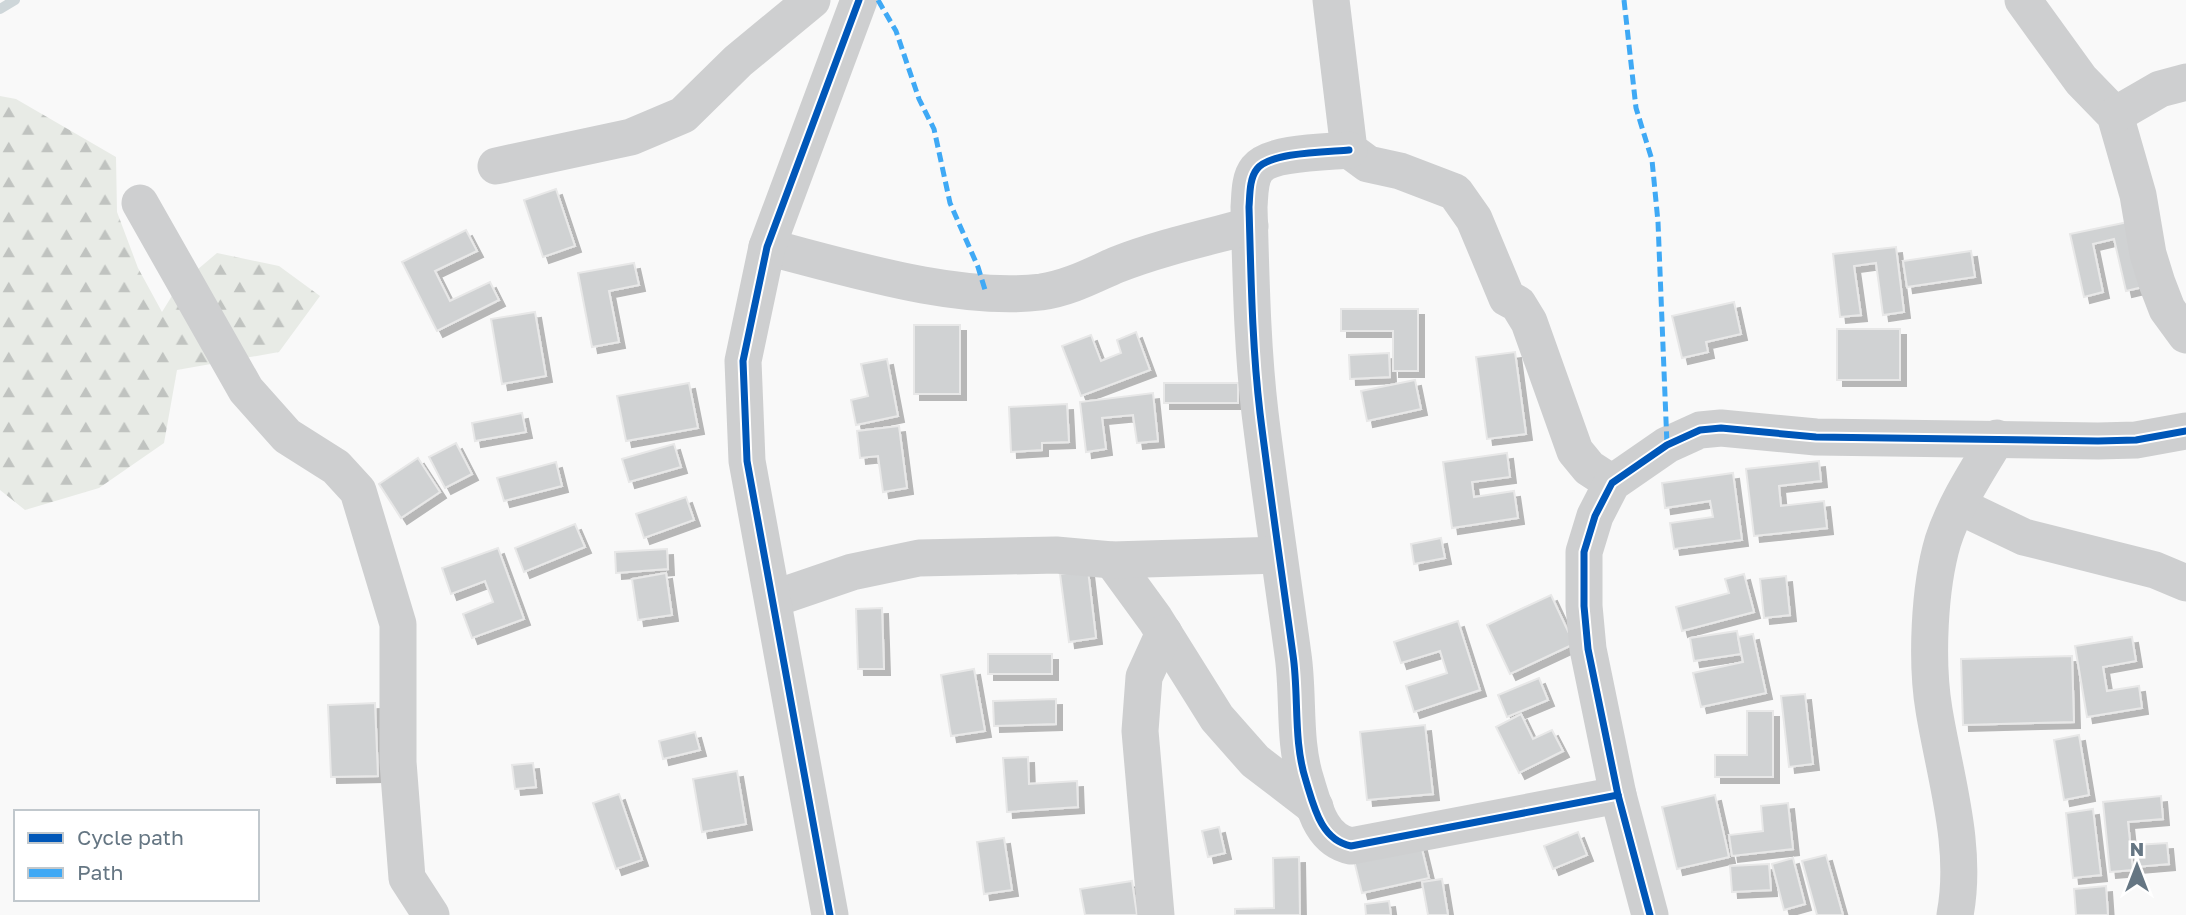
<svg xmlns="http://www.w3.org/2000/svg" width="2186" height="915" font-family="'Golos Text',sans-serif">
  <defs>
    <pattern id="forest-firs" width="22" height="20" patternUnits="userSpaceOnUse" patternTransform="scale(1.75)"><rect width="22" height="20" fill="#e8ebe6"/><path d="M5 1l3.5 6h-7zM16 11l3.5 6h-7z" fill="#c0c3c0"/></pattern>
    <filter id="shadow"><feDropShadow dx="6" dy="6" stdDeviation="0" flood-color="#0004"/></filter>
  </defs>
  <rect width="100%" height="100%" fill="#f9f9f9"/>
  <path fill="url(#forest-firs)" d="M0,96L16,99L116,157L117,212L138,268L162,312L178,286L217,253L279,266L320,296L279,352L177,370L164,443L99,488L25,510L0,490Z"/>
  <g fill="none" stroke-linecap="round" stroke-linejoin="round">
    <path stroke="#ced6d9" stroke-width="10" d="M0,9L15,0"/>
  </g>
  <g fill="#d0d2d3" stroke="#e8e8e8" stroke-width="2" filter="url(#shadow)">
    <path d="M556,189L575,246L543,257L524,200Z"/>
    <path d="M2133,221L2147,286L2126,291L2114,239L2093,244L2103,292L2084,297L2070,234Z"/>
    <path d="M466,230L477,251L435,271L450,301L490,282L499,300L437,331L402,262Z"/>
    <path d="M1896,247L1904,312L1883,315L1876,263L1854,266L1861,315L1840,317L1833,254Z"/>
    <path d="M1971,251L1975,277L1907,287L1903,261Z"/>
    <path d="M634,263L639,285L609,291L619,342L592,347L578,273Z"/>
    <path d="M1734,302L1741,334L1706,342L1708,352L1682,358L1672,316Z"/>
    <path d="M1341,309H1418V371H1393V331H1341Z"/>
    <path d="M535,312L546,376L502,384L491,319Z"/>
    <rect x="914" y="325" width="46" height="69"/>
    <rect x="1837" y="329" width="63" height="51"/>
    <path d="M1136,332L1150,370L1081,396L1062,346L1091,335L1101,361L1121,353L1117,340Z"/>
    <path d="M1515,352L1526,434L1487,439L1476,357Z"/>
    <path d="M1389,353L1390,377L1350,379L1349,355Z"/>
    <path d="M887,359L898,416L856,425L851,400L868,396L861,364Z"/>
    <path d="M1415,380L1421,409L1367,421L1361,391Z"/>
    <path d="M689,383L698,428L626,441L617,396Z"/>
    <rect x="1164" y="383" width="74" height="20"/>
    <path d="M1153,393L1158,441L1137,443L1133,415L1102,418L1106,449L1086,452L1080,402Z"/>
    <path d="M1067,404L1069,442L1042,443V450L1011,452L1009,407Z"/>
    <path d="M522,413L526,432L475,441L472,423Z"/>
    <path d="M899,426L907,488L883,492L878,456L860,458L857,431Z"/>
    <path d="M456,443L472,474L445,488L429,457Z"/>
    <path d="M674,444L681,467L629,482L622,459Z"/>
    <path d="M1507,453L1510,477L1472,482L1474,497L1514,491L1518,518L1452,528L1443,462Z"/>
    <path d="M418,458L440,492L401,518L379,484Z"/>
    <path d="M1819,461L1821,481L1779,486L1781,506L1824,501L1827,528L1754,536L1746,469Z"/>
    <path d="M556,462L562,486L504,501L497,478Z"/>
    <path d="M1733,473L1742,540L1674,549L1670,523L1713,517L1710,501L1665,508L1662,483Z"/>
    <path d="M686,497L694,520L644,538L636,514Z"/>
    <path d="M575,524L585,547L524,572L515,548Z"/>
    <path d="M1441,538L1445,558L1414,564L1411,544Z"/>
    <path d="M498,548L524,619L472,638L463,614L493,602L485,581L451,594L442,568Z"/>
    <path d="M667,549L668,569L616,573L615,552Z"/>
    <path d="M1088,570L1096,638L1069,642L1060,574Z"/>
    <path d="M666,573L672,615L638,620L632,579Z"/>
    <path d="M1744,574L1754,612L1682,631L1676,607L1729,593L1725,579Z"/>
    <path d="M1786,576L1790,615L1764,618L1760,579Z"/>
    <path d="M1551,595L1574,644L1510,674L1487,625Z"/>
    <path d="M882,608L884,669H858L856,609Z"/>
    <path d="M1458,621L1480,690L1414,712L1406,686L1447,673L1440,651L1401,663L1394,642Z"/>
    <path d="M1737,631L1741,654L1694,661L1690,638Z"/>
    <path d="M1753,634L1766,693L1701,707L1693,673L1743,662L1738,637Z"/>
    <path d="M2132,637L2136,661L2103,667L2107,691L2139,686L2142,708L2087,717L2075,646Z"/>
    <rect x="988" y="654" width="64" height="20"/>
    <path d="M2072,656L2074,722L1963,725L1961,659Z"/>
    <path d="M974,669L985,731L951,736L941,675Z"/>
    <path d="M1539,678L1548,700L1507,717L1498,695Z"/>
    <path d="M1805,694L1813,764L1789,767L1781,696Z"/>
    <path d="M1056,699V724L994,726L993,701Z"/>
    <path d="M375,703L378,776L331,777L328,705Z"/>
    <path d="M1747,711H1773V777H1715V755H1747Z"/>
    <path d="M1521,714L1533,739L1552,730L1563,751L1519,773L1496,727Z"/>
    <path d="M1425,725L1433,794L1367,800L1360,732Z"/>
    <path d="M695,732L700,750L663,759L659,741Z"/>
    <path d="M2079,735L2089,795L2064,800L2054,740Z"/>
    <path d="M1028,757L1029,784L1077,781L1078,807L1007,812L1003,758Z"/>
    <path d="M533,763L536,787L515,789L512,765Z"/>
    <path d="M737,771L746,824L702,832L693,779Z"/>
    <path d="M619,794L642,860L616,869L593,803Z"/>
    <path d="M1715,795L1729,857L1677,869L1662,807Z"/>
    <path d="M2161,796L2163,819L2128,822L2133,870L2110,872L2103,802Z"/>
    <path d="M1788,803L1793,849L1732,856L1729,835L1763,831L1761,806Z"/>
    <path d="M2093,809L2101,875L2073,878L2066,813Z"/>
    <path d="M1219,827L1225,853L1208,857L1202,831Z"/>
    <path d="M1578,832L1587,855L1553,869L1544,846Z"/>
    <path d="M1004,838L1012,890L984,894L977,842Z"/>
    <path d="M1420,841L1429,878L1362,893L1353,856Z"/>
    <path d="M2167,843L2169,864L2136,867L2135,845Z"/>
    <path d="M1826,855L1843,915H1817L1802,861Z"/>
    <path d="M1299,857L1300,915H1235V909L1274,908L1273,858Z"/>
    <path d="M1793,858L1805,904L1784,910L1772,864Z"/>
    <path d="M1769,864L1771,890L1732,892L1730,866Z"/>
    <path d="M1442,879L1448,915H1428L1422,882Z"/>
    <path d="M1132,881L1137,915H1085L1080,889Z"/>
    <path d="M2106,886L2108,915H2076L2074,889Z"/>
    <path d="M1389,901L1391,915H1366L1365,904Z"/>
  </g>
  <g fill="none" stroke-linecap="round" stroke-linejoin="round">
    <g stroke="#cecfd0" stroke-width="37">
      <path d="M1331,0L1349,150L1368,164L1400,171L1455,192L1474,219L1507,298L1518,304L1529,322L1575,451L1589,468L1612,483"/>
      <path d="M2023,0L2081,80L2115,115L2138,195L2148,254L2157,283L2167,309L2186,335"/>
      <path d="M2115,115L2160,89L2186,82"/>
      <path d="M1349,150C1328,152 1270,152 1257,169C1249,179 1250,196 1249,207C1251,276 1252,345 1260,413C1270,494 1282,574 1293,655C1299,696 1293,741 1306,781C1314,807 1321,840 1351,846L1618,795"/>
      <path d="M496,166L631,137L683,115L738,61L812,0"/>
      <path d="M140,203L246,390L287,436L336,467L358,491L398,624V762L407,878L431,915"/>
      <path d="M767,247C849,268 957,302 1041,292C1069,288 1091,276 1116,265C1159,248 1205,238 1250,226"/>
      <path d="M1959,506L2024,537L2155,570L2186,583"/>
      <path d="M1112,560L1155,619L1217,718L1255,761L1315,807"/>
      <path d="M773,599L852,572L919,558L1056,555L1112,560L1277,555"/>
      <path d="M830,915L747,461L743,361L767,247L859,0"/>
      <path d="M1156,915L1140,731L1144,677L1164,633"/>
      <path d="M1650,915L1618,795L1588,649L1584,606V552L1595,516L1612,483L1667,445L1700,430L1721,428L1816,437L2098,441L2136,440L2186,431"/>
      <path d="M1955,915C1968,847 1945,777 1934,710C1926,662 1929,588 1943,541C1955,504 1977,471 1997,438"/>
    </g>
    <g stroke="#3fa9f5" stroke-width="5" stroke-dasharray="10 5" stroke-linecap="butt">
      <path d="M878,0L896,31L919,99L934,129L950,203L978,267L986,293"/>
      <path d="M1624,0L1636,108L1652,160L1658,222L1667,445"/>
    </g>
    <defs>
      <g id="cycleway">
        <path d="M1349,150C1328,152 1270,152 1257,169C1249,179 1250,196 1249,207C1251,276 1252,345 1260,413C1270,494 1282,574 1293,655C1299,696 1293,741 1306,781C1314,807 1321,840 1351,846L1618,795"/>
        <path d="M830,915L747,461L743,361L767,247L859,0"/>
        <path d="M1650,915L1618,795L1588,649L1584,606V552L1595,516L1612,483L1667,445L1700,430L1721,428L1816,437L2098,441L2136,440L2186,431"/>
      </g>
    </defs>
    <use href="#cycleway" stroke="#fff" stroke-width="11"/>
    <use href="#cycleway" stroke="#0057b8" stroke-width="7"/>
  </g>
  <rect x="14" y="810" width="245" height="91" fill="#ffffff" stroke="#c1c8cd" stroke-width="2"/>
  <rect x="28" y="833" width="35" height="10" fill="#0057b8" stroke="#c1c8cd" stroke-width="2"/>
  <text x="77" y="845" font-size="21" fill="#657683">Cycle path</text>
  <rect x="28" y="868" width="35" height="10" fill="#3fa9f5" stroke="#c1c8cd" stroke-width="2"/>
  <text x="77" y="880" font-size="21" fill="#657683">Path</text>
  <g transform="translate(2137 866)" stroke="#ffffff" stroke-width="5" paint-order="stroke">
  <path d="M0-5L12 26L0 18L-12 26Z" fill="#657683"/>
  <text y="-10" font-size="19" font-weight="bold" text-anchor="middle" fill="#657683">N</text>
  </g>
</svg>
